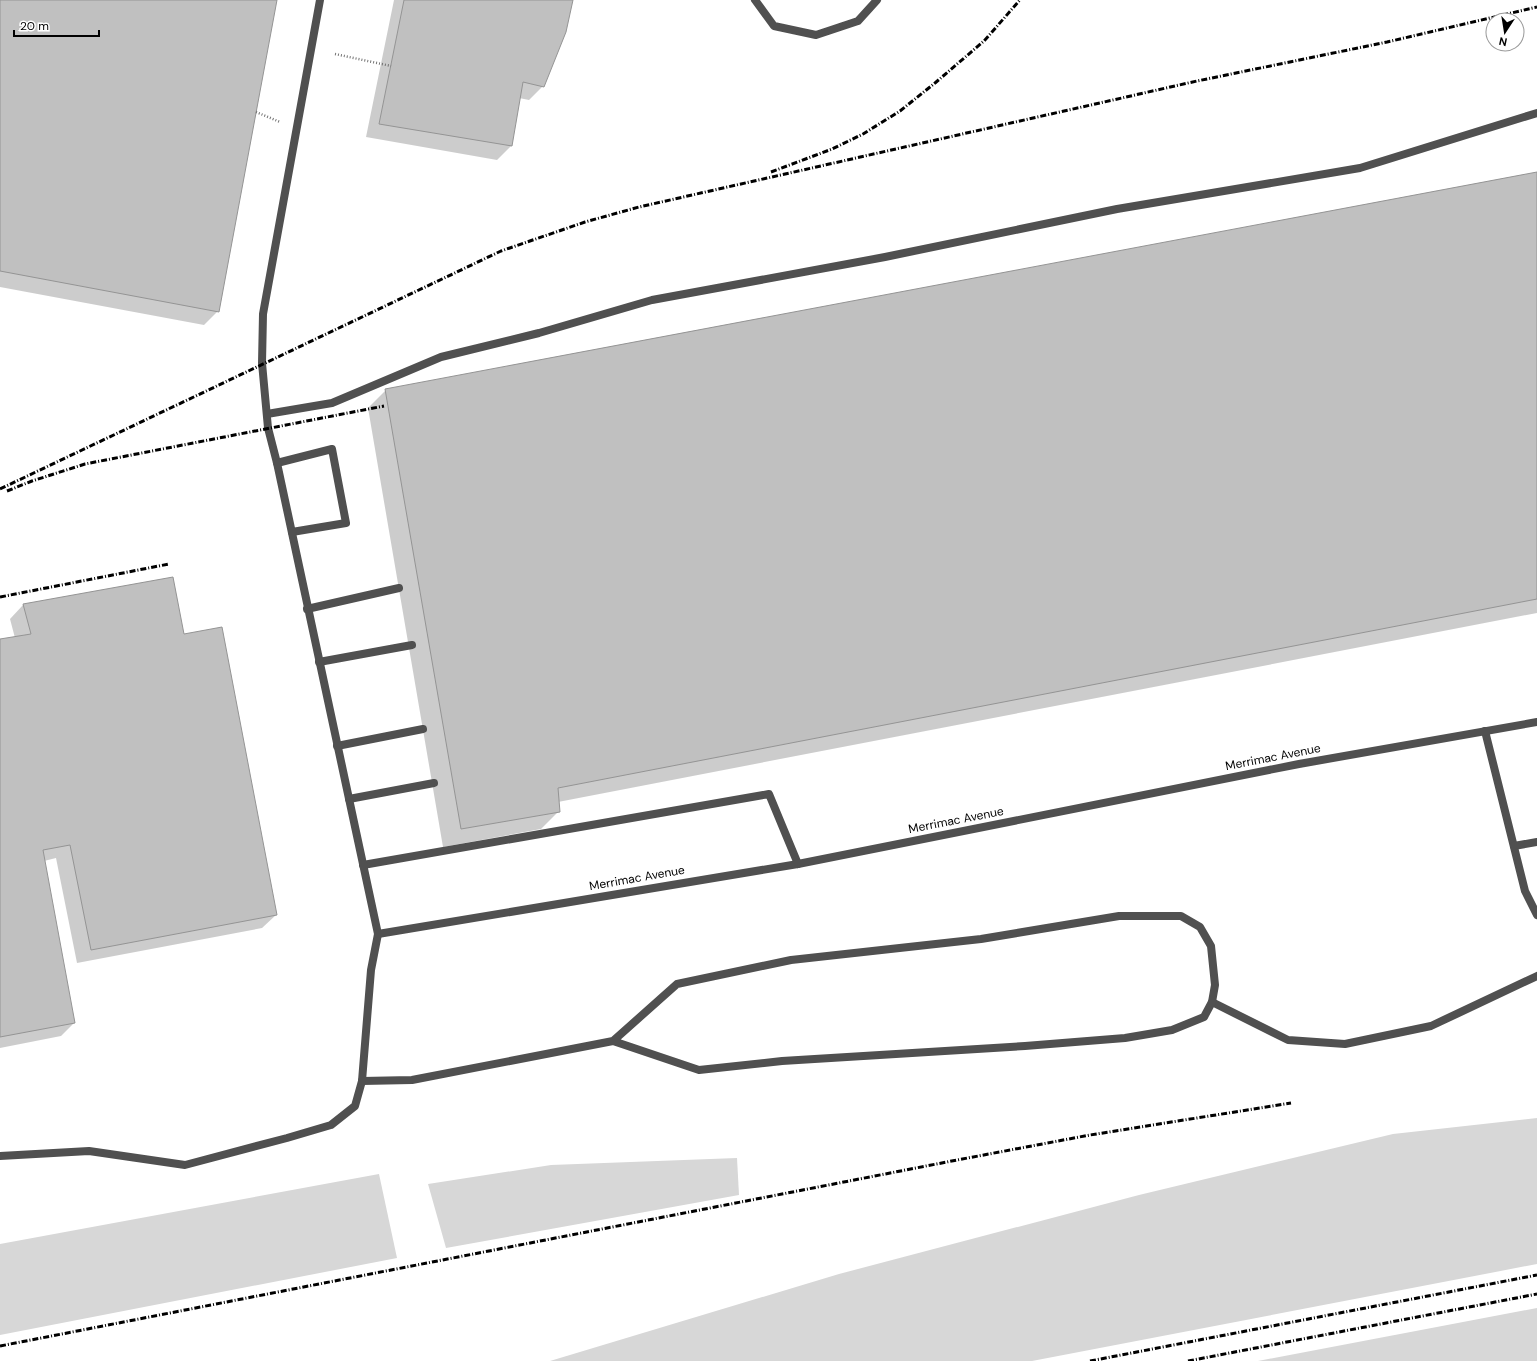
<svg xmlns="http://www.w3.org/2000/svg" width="1537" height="1361" font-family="'DM Sans',sans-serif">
  <rect width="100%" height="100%" fill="#fff"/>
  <g fill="#d7d7d7">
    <path d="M1537,1118V1264L1032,1361H550L839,1274L1139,1195L1393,1134Z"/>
    <path d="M737,1158L739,1195L446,1248L428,1184L551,1165Z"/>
    <path d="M379,1174L397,1258L0,1335V1244Z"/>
    <path d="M1537,1308V1361H1258Z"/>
  </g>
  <g fill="#0003">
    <path d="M0,0H276L218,311L204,325L0,287Z"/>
    <path d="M394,0H572L543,86L529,100L519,98L511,146L497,160L366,137Z"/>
    <path d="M1537,173V613L558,802L559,811L541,829L443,847L368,408L386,390Z"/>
    <path d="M173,578L183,636L276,915L262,928L77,963L56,858L44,861L74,1023L61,1036L0,1048V640L15,638L10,619L23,605Z"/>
  </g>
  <g fill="#c0c0c0" stroke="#949494">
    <path d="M0,0H277L219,312L0,271Z"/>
    <path d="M404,0H573L566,32L544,87L523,82L512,146L379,124Z"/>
    <path d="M1537,172V599L558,788L560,812L461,829L385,389Z"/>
    <path d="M173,577L184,634L222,627L277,915L91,950L70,845L43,850L75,1023L0,1037V639L31,634L23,604Z"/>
  </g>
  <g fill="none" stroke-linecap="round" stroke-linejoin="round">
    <g stroke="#727272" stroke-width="2.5" stroke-dasharray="1 2" stroke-linecap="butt">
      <path d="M335,54L391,66"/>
      <path d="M256,112L280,122"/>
    </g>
    <g stroke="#505050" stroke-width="8">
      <path d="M755,0L774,26L816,35L858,21L877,0"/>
      <path d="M267,414L332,403L441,357L539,333L652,300L885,257L1117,209L1360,168L1537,113"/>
      <path d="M277,463L332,449L346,523L292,532"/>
      <path d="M307,609L399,588"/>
      <path d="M319,662L412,645"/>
      <path d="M1485,731L1525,891L1537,915"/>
      <path d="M337,746L423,729"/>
      <path d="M349,799L434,783"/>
      <path d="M1514,846L1537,842"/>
      <path d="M363,865L769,794L798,864"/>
      <path d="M1212,1002L1288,1040L1345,1044L1431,1026L1537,976"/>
      <path d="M362,1081L412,1080L613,1041L699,1070L782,1061L1025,1046L1125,1038L1172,1030L1204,1017L1212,1002L1215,985L1211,946L1200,927L1181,916H1119L981,939L791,960L677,984L613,1041"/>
      <path d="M0,1156L89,1151L185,1165L287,1138L331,1125L355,1106L362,1081L371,970L378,934"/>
    </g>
    <path stroke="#505050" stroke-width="8" d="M320,0L263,314L262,363L268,428L277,463L378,934L798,864L1299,764L1537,722"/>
    <g stroke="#000" stroke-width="3" stroke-dasharray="6 2 1 2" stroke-linecap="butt">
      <path d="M771,172L832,149L863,134L900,111L935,83L984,41L1020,0"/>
      <path d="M0,489L501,251L585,222L639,207L1197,81L1387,42L1537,7"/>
      <path d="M7,491L32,481L85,464L384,406"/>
      <path d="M0,597L169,564"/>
      <path d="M0,1346L957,1160L1090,1135L1291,1103"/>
      <path d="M1090,1361L1537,1275"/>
      <path d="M1188,1361L1537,1294"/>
    </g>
  </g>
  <g text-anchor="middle" stroke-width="4" stroke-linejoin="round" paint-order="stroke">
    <g font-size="12" fill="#000" stroke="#fff">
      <text transform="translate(1273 757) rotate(-11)" y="4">Merrimac Avenue</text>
      <text transform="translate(956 820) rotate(-11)" y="4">Merrimac Avenue</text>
      <text transform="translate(637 878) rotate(-10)" y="4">Merrimac Avenue</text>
    </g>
  </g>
  <g transform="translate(1505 32) rotate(192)"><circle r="19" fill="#ffffff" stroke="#999999"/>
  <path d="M0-3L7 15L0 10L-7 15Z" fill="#000000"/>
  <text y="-6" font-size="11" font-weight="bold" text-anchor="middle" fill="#000000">N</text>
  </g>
  <path d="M14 30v6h85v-6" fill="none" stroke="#000000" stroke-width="2"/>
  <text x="20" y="30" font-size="12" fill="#000000" stroke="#ffffff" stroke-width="3" paint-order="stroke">20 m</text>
</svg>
